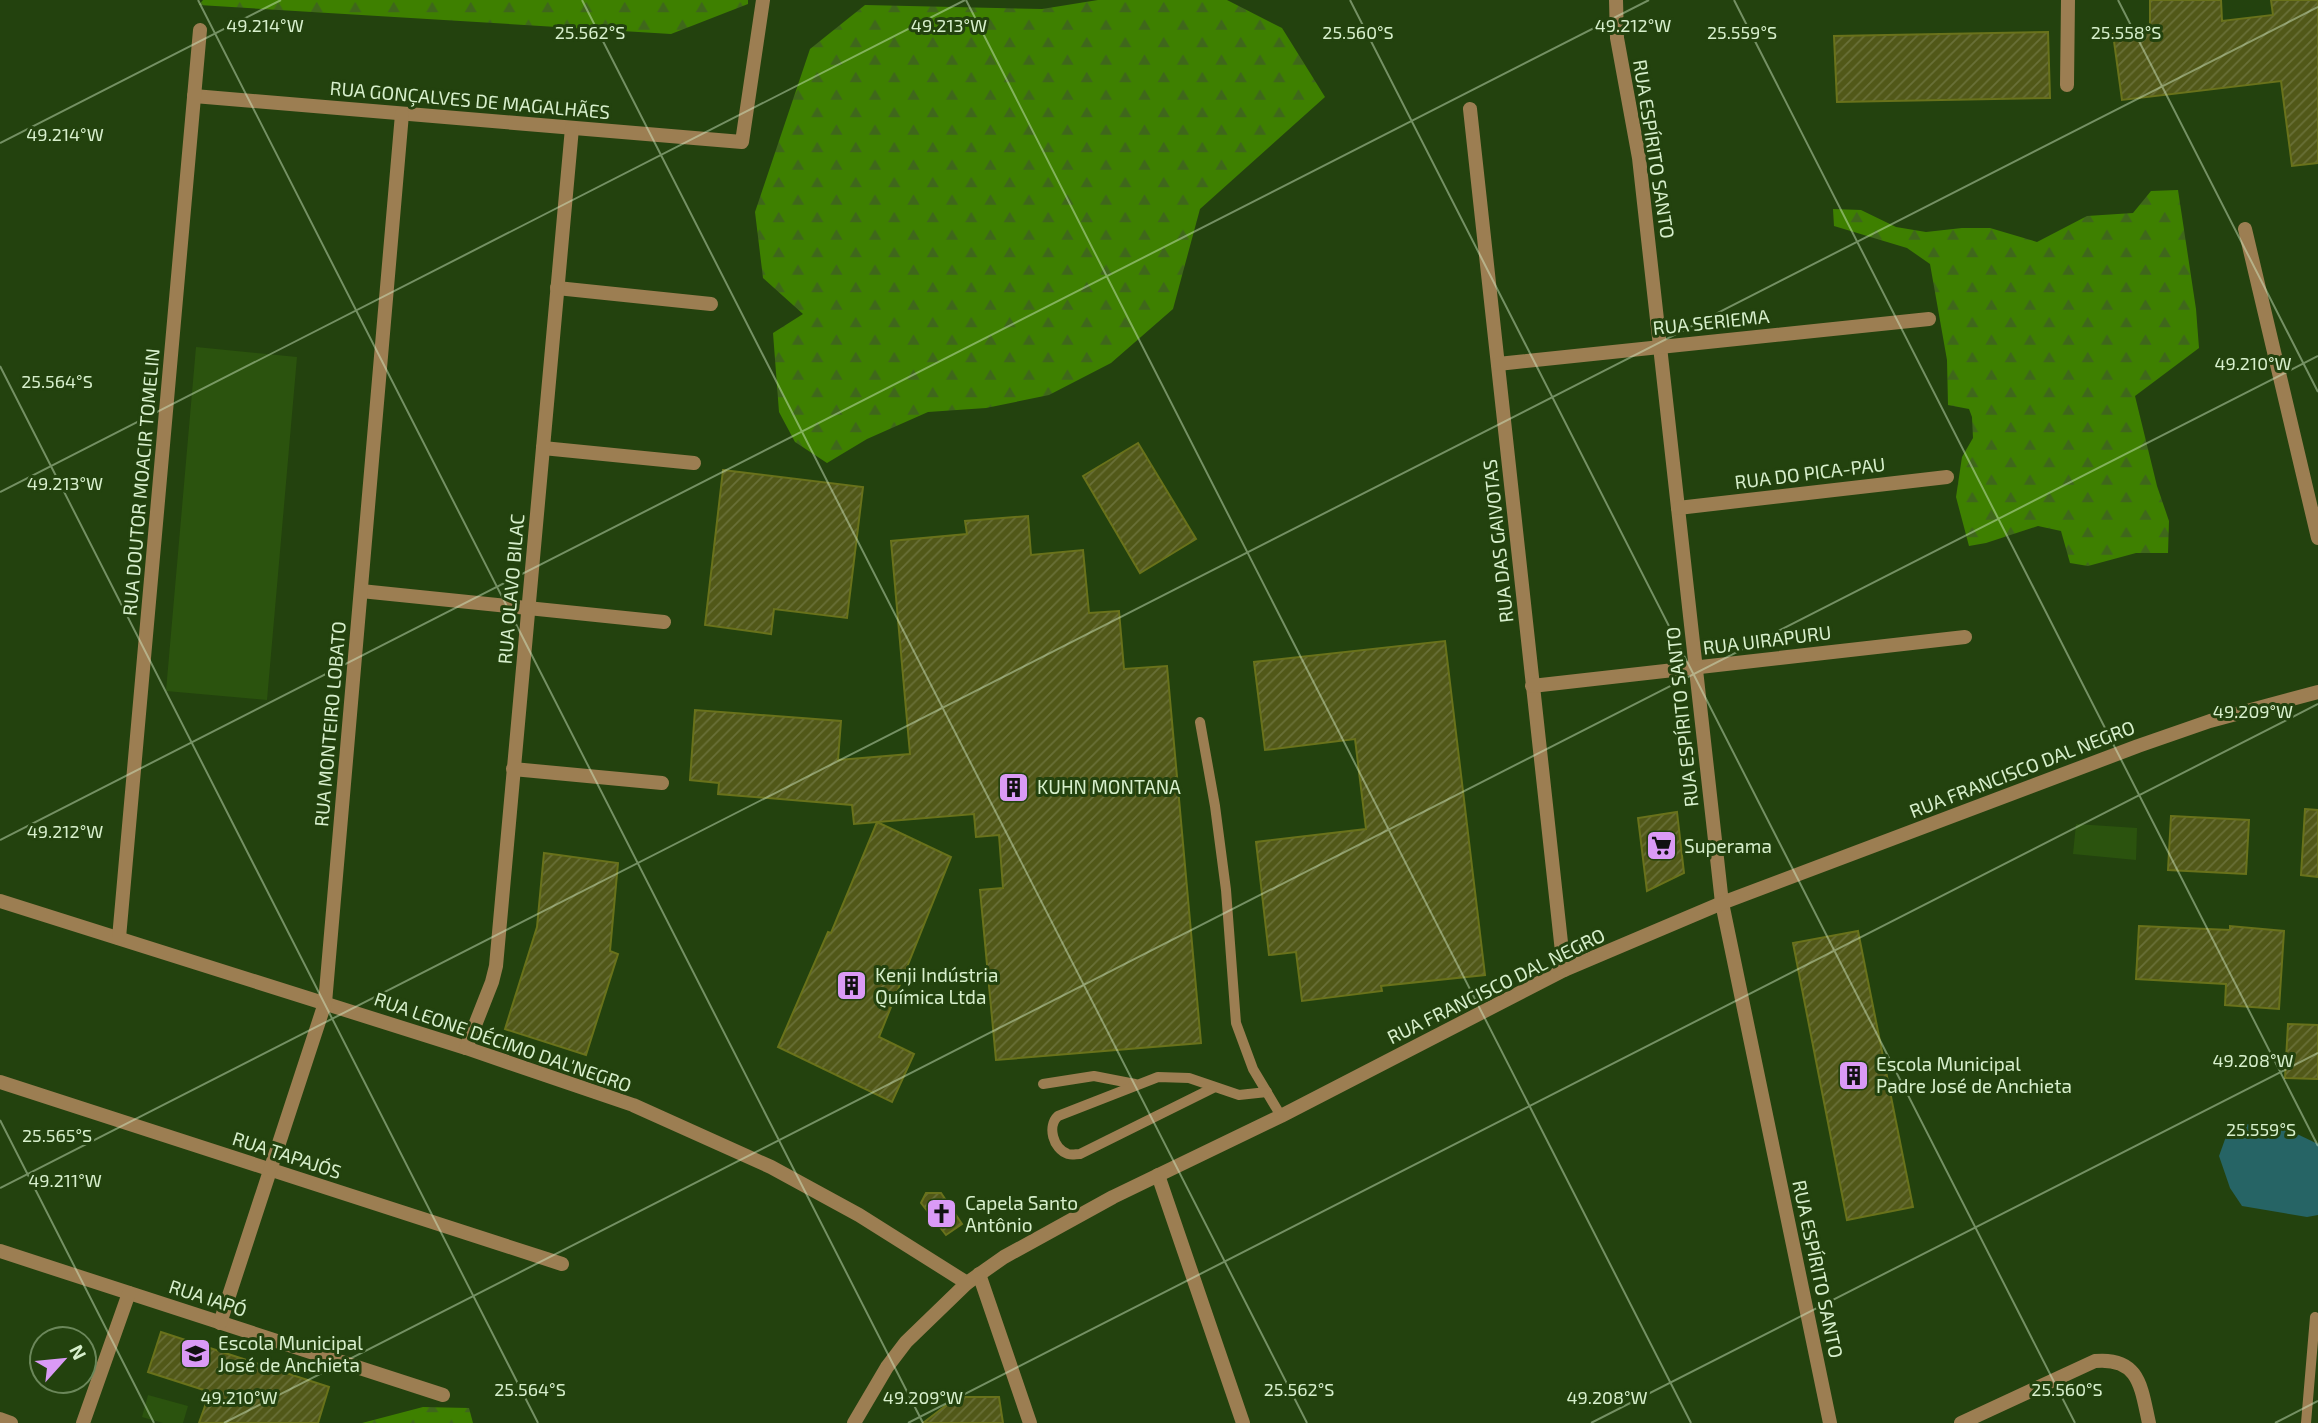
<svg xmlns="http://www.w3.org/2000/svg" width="2318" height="1423" font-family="'Exo 2',sans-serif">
  <defs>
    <pattern id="forest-firs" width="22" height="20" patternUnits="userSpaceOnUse" patternTransform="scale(1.75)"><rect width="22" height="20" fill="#3e8000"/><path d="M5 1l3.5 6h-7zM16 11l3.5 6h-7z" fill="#3f671b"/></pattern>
    <pattern id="building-hatch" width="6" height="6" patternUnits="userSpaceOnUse" patternTransform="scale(1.75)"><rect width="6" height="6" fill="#515818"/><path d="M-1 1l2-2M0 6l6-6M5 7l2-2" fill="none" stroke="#697038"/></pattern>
  </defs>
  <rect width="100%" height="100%" fill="#23420e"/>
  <g fill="url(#forest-firs)">
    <path d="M203,0H748V4L671,34L199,5Z"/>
    <path d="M1098,0H1227L1282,28L1325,97L1200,209L1173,309L1111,363L1049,395L986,408L928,412L867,439L827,463L795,442L779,412L773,333L803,314L763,278L755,212L810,49L865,5L1042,9Z"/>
    <path d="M2178,190L2196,309L2199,348L2135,396L2157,486L2169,521L2168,553H2136L2088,566L2070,563L2061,531L2038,526L1986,543L1969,546L1956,497L1962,457L1973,438L1972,417L1969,409L1948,405L1947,360L1930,264L1907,248L1834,226L1833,209L1861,210L1896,227L1926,232L1962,228H1990L2037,242L2087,216L2133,213L2151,191Z"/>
    <path d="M423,1407L469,1408L473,1423H362Z"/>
  </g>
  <g fill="#2b530e">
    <path d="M196,347L297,357L267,700L166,691Z"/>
    <path d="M2076,824L2137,828L2136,860L2073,854Z"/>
    <path d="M148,1395L188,1406L183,1423H163L142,1417Z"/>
  </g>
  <path fill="#266465" d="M2243,1124L2280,1126L2318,1144V1215L2307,1217L2242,1206L2230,1188L2219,1156L2228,1131Z"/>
  <g fill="url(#building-hatch)" stroke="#69721b" stroke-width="2">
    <path d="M2150,0H2221L2222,21L2273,15L2271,0H2318V163L2292,166L2281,81L2122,100L2113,34H2115V31L2150,30Z"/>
    <path d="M2048,32L2050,98L1837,102L1834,36Z"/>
    <path d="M1138,443L1196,539L1140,573L1083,476Z"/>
    <path d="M723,470L863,487L847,618L774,609L771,634L705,625Z"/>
    <path d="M1028,516L1031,555L1083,550L1089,613L1119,611L1124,669L1167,666L1201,1043L996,1060L980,890L1003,888L999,835L976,837L974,814L854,824L852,805L718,794L719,783L690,780L695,710L841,721L838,760L910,754L891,541L967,534L965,521Z"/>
    <path d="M1445,641L1485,975L1381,986L1382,991L1302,1001L1296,952L1269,955L1256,842L1366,829L1355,739L1265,750L1254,662Z"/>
    <path d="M2305,809L2318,810V877L2301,875Z"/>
    <path d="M1677,812L1684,873L1647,891L1638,818Z"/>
    <path d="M2171,816L2249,820L2246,874L2168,870Z"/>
    <path d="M877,822L951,857L879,1037L914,1054L892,1102L778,1047L828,932L831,933Z"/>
    <path d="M544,853L618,863L610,951L618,954L586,1055L505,1029L537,927Z"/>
    <path d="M2139,926L2230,930V926L2284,931L2279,1009L2225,1005L2226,984L2136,979Z"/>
    <path d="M1858,931L1913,1207L1847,1220L1793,943Z"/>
    <path d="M2288,1024L2318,1025V1079L2285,1078Z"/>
    <path d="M926,1193H941L962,1224L946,1235L921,1203Z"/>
    <path d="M161,1332L329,1387L318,1423H199L210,1392L148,1372Z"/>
    <path d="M957,1397H999L1003,1423H923Z"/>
  </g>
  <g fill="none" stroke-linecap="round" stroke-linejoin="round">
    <g stroke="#9c7e52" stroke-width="10">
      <path d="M1200,722L1215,806L1226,890L1236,1023L1253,1069L1281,1116"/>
      <path d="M1043,1084L1094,1076L1135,1084"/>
      <path d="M1215,1087L1080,1154C1076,1154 1072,1155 1068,1154C1053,1149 1047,1126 1058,1116L1158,1077L1189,1078L1239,1095L1267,1092"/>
      <path d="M2306,1423L2315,1317"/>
    </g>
    <g stroke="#9c7e52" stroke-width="14">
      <path d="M1616,0L1617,38L1639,158L1722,903L1830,1423"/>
      <path d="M2067,85L2068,0"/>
      <path d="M194,96L742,142L763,0"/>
      <path d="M1470,109L1564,970"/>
      <path d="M2245,229L2318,538"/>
      <path d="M557,288L711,304"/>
      <path d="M1498,364L1929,319"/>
      <path d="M543,448L694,463"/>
      <path d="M1678,508L1947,477"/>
      <path d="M361,591L664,622"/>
      <path d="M1532,686L1965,637"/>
      <path d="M513,769L662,783"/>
      <path d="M0,901L466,1048L633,1105L771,1167L859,1215L967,1283"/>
      <path d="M119,938L200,30"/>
      <path d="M466,1048L492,982L496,966L572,128"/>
      <path d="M0,1082L562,1264"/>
      <path d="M1158,1175L1243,1423"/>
      <path d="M0,1251L443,1395"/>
      <path d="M979,1274L1030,1423"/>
      <path d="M220,1323L325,1003L402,114"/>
      <path d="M0,1419L11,1423"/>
      <path d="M83,1423L129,1293"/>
      <path d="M1961,1423L2095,1361C2140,1357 2141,1388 2149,1423"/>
    </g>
    <path stroke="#9c7e52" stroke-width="14" d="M854,1423L887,1367L906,1342L967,1283L1004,1257L1113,1197L1281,1116L1564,970L1722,903L2138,746L2210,721L2318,692"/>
  </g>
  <path fill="none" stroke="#d7efcc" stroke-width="2" stroke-opacity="0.45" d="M198,0L923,1423M582,0L1307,1423M966,0L1691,1423M1350,0L2075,1423M1734,0L2318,1146M2118,0L2318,392M0,143L281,0M0,366L538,1423M0,492L965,0M0,840L1649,0M0,1120L154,1423M0,1188L2318,7M224,1423L2318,356M908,1423L2318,704M1591,1423L2318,1053M2275,1423L2318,1401"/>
  <defs>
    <symbol id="building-square" viewBox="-11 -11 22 22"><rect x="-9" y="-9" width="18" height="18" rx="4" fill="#da9af6" stroke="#23420e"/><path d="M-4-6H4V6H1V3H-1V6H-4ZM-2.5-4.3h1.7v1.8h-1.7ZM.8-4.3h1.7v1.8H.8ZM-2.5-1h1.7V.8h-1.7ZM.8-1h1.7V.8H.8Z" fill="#111"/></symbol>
    <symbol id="supermarket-square" viewBox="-11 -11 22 22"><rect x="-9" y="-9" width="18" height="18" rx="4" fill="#da9af6" stroke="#23420e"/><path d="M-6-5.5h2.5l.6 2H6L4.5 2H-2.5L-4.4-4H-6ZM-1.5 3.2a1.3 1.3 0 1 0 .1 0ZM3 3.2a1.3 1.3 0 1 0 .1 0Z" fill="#111"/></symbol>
    <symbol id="church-square" viewBox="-11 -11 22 22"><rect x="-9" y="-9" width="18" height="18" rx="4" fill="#da9af6" stroke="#23420e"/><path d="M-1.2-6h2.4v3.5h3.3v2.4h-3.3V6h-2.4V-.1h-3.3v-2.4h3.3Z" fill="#111"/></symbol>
    <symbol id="school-square" viewBox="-11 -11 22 22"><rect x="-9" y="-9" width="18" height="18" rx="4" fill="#da9af6" stroke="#23420e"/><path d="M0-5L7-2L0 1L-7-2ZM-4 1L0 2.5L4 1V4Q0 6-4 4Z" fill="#111"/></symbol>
  </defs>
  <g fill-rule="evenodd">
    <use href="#building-square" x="996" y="770" width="35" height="35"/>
    <use href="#supermarket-square" x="1644" y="828" width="35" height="35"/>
    <use href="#building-square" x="834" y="968" width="35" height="35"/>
    <use href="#building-square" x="1836" y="1058" width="35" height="35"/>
    <use href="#church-square" x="924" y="1196" width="35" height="35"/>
    <use href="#school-square" x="178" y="1336" width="35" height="35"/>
  </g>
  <g text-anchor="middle" stroke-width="6" stroke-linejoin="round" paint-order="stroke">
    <g font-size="19" fill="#d7efcc" stroke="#23420e">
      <text transform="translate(470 100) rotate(5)" y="7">RUA GONÇALVES DE MAGALHÃES</text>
      <text transform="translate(1654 149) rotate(81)" y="7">RUA ESPÍRITO SANTO</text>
      <text transform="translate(1711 322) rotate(-6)" y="7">RUA SERIEMA</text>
      <text transform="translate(1810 473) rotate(-7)" y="7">RUA DO PICA-PAU</text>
      <text transform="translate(141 482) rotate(-85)" y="7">RUA DOUTOR MOACIR TOMELIN</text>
      <text transform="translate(1498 541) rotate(-96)" y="7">RUA DAS GAIVOTAS</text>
      <text transform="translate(511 589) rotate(-85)" y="7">RUA OLAVO BILAC</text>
      <text transform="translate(1767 640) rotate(-7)" y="7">RUA UIRAPURU</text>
      <text transform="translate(1682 717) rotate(-96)" y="7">RUA ESPÍRITO SANTO</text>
      <text transform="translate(330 724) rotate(-85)" y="7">RUA MONTEIRO LOBATO</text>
      <text transform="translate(2022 769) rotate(-21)" y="7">RUA FRANCISCO DAL NEGRO</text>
      <text transform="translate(1496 986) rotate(-26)" y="7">RUA FRANCISCO DAL NEGRO</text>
      <text transform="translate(503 1042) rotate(19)" y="7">RUA LEONE DÉCIMO DAL'NEGRO</text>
      <text transform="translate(287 1155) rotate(18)" y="7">RUA TAPAJÓS</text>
      <text transform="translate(1818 1269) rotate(78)" y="7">RUA ESPÍRITO SANTO</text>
      <text transform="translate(208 1298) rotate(18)" y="7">RUA IAPÓ</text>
    </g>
    <g font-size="19" fill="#d7efcc" stroke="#23420e" text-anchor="start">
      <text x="1037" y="794">KUHN MONTANA</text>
      <text x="1684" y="853">Superama</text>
      <text x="875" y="982">Kenji Indústria<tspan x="875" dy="22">Química Ltda</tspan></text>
      <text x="1876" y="1071">Escola Municipal<tspan x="1876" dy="22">Padre José de Anchieta</tspan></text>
      <text x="965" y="1210">Capela Santo<tspan x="965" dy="22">Antônio</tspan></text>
      <text x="218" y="1350">Escola Municipal<tspan x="218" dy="22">José de Anchieta</tspan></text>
    </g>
  </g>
  <g font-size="18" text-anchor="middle" fill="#d7efcc" stroke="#23420e" stroke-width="6" stroke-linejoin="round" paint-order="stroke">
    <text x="265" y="32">49.214°W</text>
    <text x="949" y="32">49.213°W</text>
    <text x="1633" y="32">49.212°W</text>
    <text x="590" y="39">25.562°S</text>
    <text x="1358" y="39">25.560°S</text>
    <text x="1742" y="39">25.559°S</text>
    <text x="2126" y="39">25.558°S</text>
    <text x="65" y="141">49.214°W</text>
    <text x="2253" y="370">49.210°W</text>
    <text x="57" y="388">25.564°S</text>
    <text x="65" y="490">49.213°W</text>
    <text x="2253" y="718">49.209°W</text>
    <text x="65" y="838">49.212°W</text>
    <text x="2253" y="1067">49.208°W</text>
    <text x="2261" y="1136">25.559°S</text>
    <text x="57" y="1142">25.565°S</text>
    <text x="65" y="1187">49.211°W</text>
    <text x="530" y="1396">25.564°S</text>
    <text x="1299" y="1396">25.562°S</text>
    <text x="2067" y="1396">25.560°S</text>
    <text x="239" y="1404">49.210°W</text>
    <text x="923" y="1404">49.209°W</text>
    <text x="1607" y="1404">49.208°W</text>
  </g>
  <g transform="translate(63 1360) rotate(63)"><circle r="33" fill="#23420e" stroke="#6b875a" stroke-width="2"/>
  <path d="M0-5L12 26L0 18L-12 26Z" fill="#da9af6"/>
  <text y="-10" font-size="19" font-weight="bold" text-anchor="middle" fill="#d7efcc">N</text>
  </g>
</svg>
